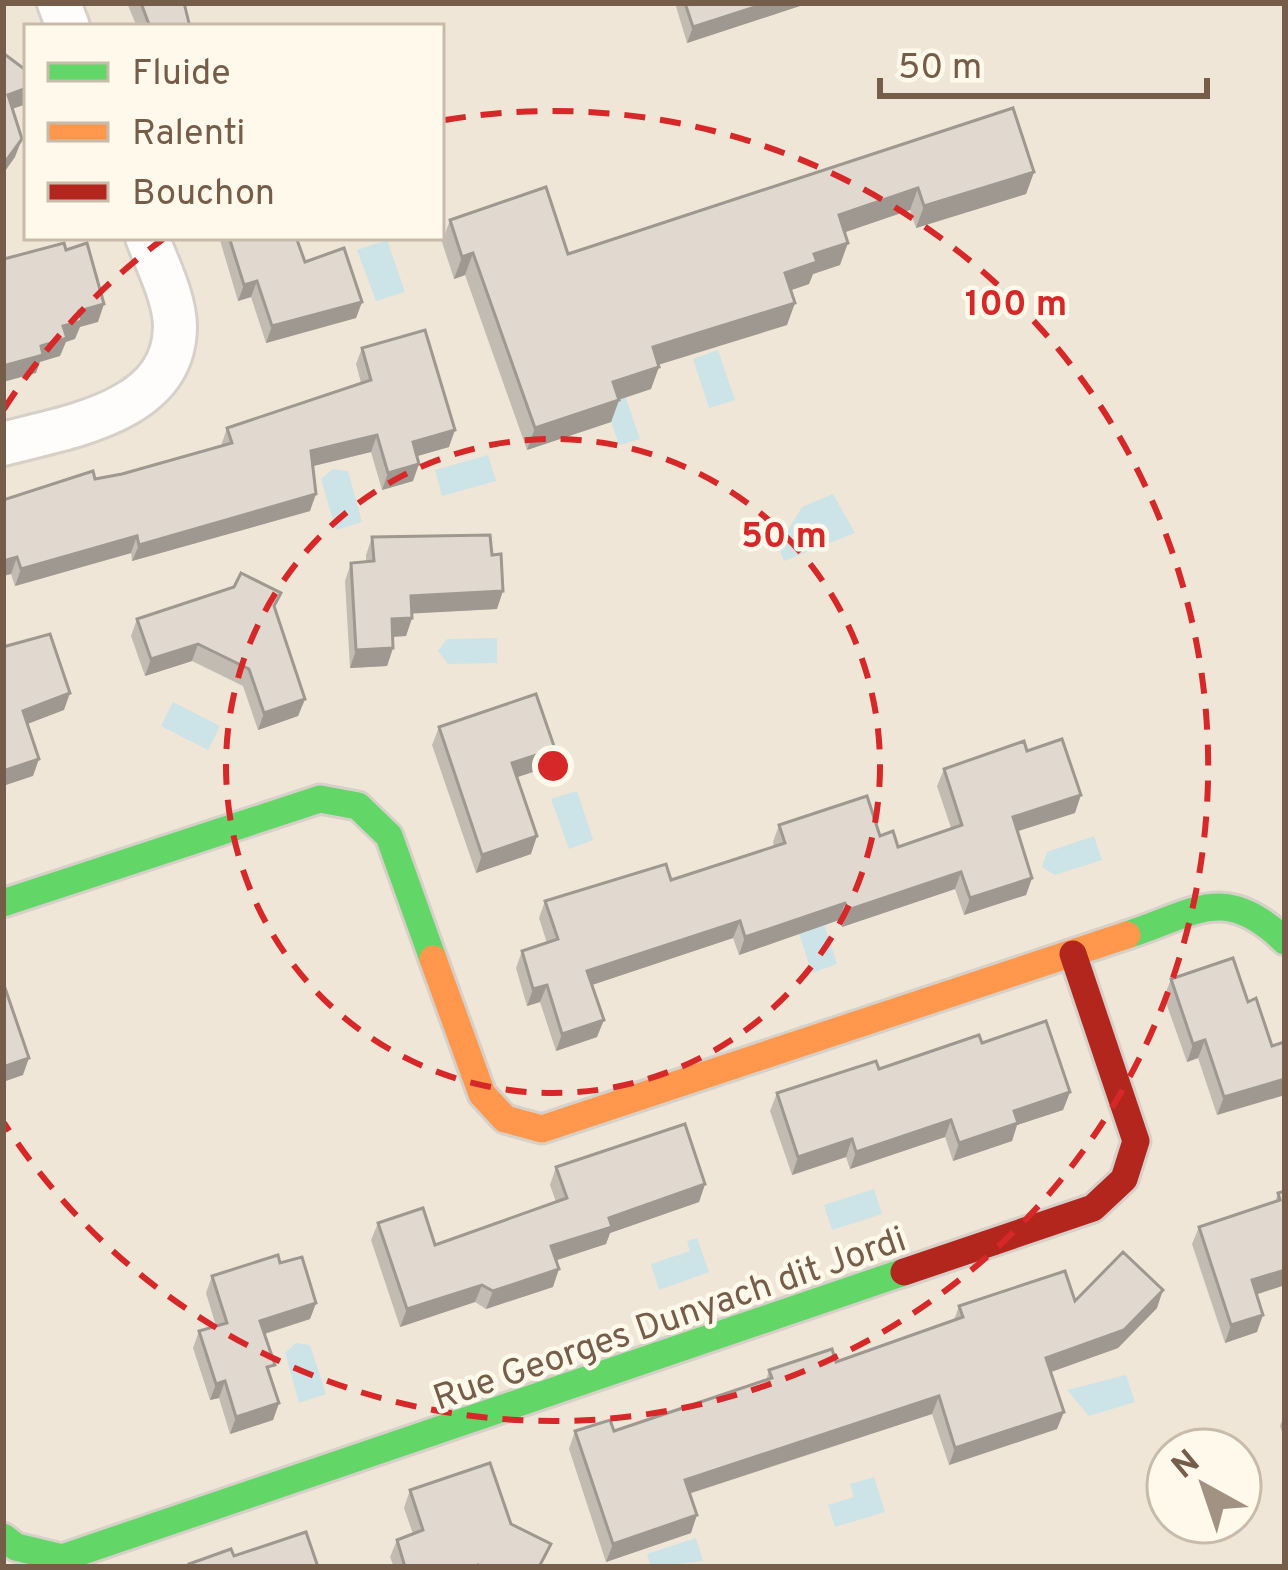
<svg xmlns="http://www.w3.org/2000/svg" width="1288" height="1570" font-family="Overpass,sans-serif">
  <rect width="100%" height="100%" fill="#f7f3ea"/>
  <path fill="#f0e6d7" fill-rule="evenodd" d="M3,3H1285V1567H3ZM27,27H441V237H27ZM1168,1450H1240V1522H1168Z"/>
  <g fill="#cce3e7">
    <path d="M387,240L405,292L376,301L357,250Z"/>
    <path d="M718,350L735,400L709,408L693,359Z"/>
    <path d="M617,372L640,439L619,445L597,379Z"/>
    <path d="M488,455L496,481L442,496L435,470Z"/>
    <path d="M333,469L348,471L362,522L336,530L321,479Z"/>
    <path d="M833,494L855,533L784,561L778,546L802,507Z"/>
    <path d="M497,638V663L448,664L438,651L447,639Z"/>
    <path d="M173,702L220,726L208,750L161,726Z"/>
    <path d="M577,791L593,840L569,849L551,799Z"/>
    <path d="M1094,836L1102,860L1055,875L1042,867L1047,852Z"/>
    <path d="M817,902L837,964L812,973L791,910Z"/>
    <path d="M874,1189L882,1214L832,1230L824,1205Z"/>
    <path d="M697,1238L709,1272L659,1290L651,1264L690,1251L687,1241Z"/>
    <path d="M296,1343L310,1345L326,1394L299,1403L285,1353Z"/>
    <path d="M1126,1375L1135,1402L1089,1416L1067,1390Z"/>
    <path d="M874,1477L885,1512L835,1527L828,1505L854,1497L850,1484Z"/>
    <path d="M696,1538L703,1561L651,1567L647,1554Z"/>
  </g>
  <g fill="none" stroke-linecap="round" stroke-linejoin="round">
    <defs>
      <g id="street">
        <path d="M59,3L68,27"/>
        <path d="M3,444C66,427 174,413 175,327C175,298 157,264 147,237"/>
      </g>
      <g id="fast">
        <path d="M3,903L320,799L358,806L389,836L433,959"/>
        <path d="M1127,935C1197,912 1225,883 1285,941"/>
        <path d="M3,1537L16,1547L62,1558L904,1272"/>
      </g>
      <path id="slow" d="M433,959L482,1094L505,1119L542,1129L1127,935"/>
      <path id="jam" d="M904,1272L1093,1208L1124,1179L1136,1141L1073,954"/>
    </defs>
    <use href="#street" stroke="#d6d0c8" stroke-width="48"/>
    <use href="#fast" stroke="#d7d0c8" stroke-width="33"/>
    <use href="#slow" stroke="#d7d0c8" stroke-width="33"/>
    <use href="#jam" stroke="#d7d0c8" stroke-width="33"/>
    <use href="#street" stroke="#fefdfc" stroke-width="42"/>
    <use href="#fast" stroke="#63d668" stroke-width="27"/>
    <use href="#slow" stroke="#ff974d" stroke-width="27"/>
    <use href="#jam" stroke="#b3261e" stroke-width="27"/>
  </g>
  <g fill="#c2bbb2">
    <path d="M127,3H184L190,27H137Z"/>
    <path d="M675,3H809L687,43Z"/>
    <path d="M1013,108L1034,172L1026,194L916,228L910,210L845,232L840,265L813,274L809,284L791,290L787,325L658,364L651,389L619,400L611,422L527,450L465,275L454,279L442,242L450,220L568,254Z"/>
    <path d="M219,237H296L305,262L362,302L356,318L266,343L251,297L238,301Z"/>
    <path d="M362,348L449,447L417,456L413,481L382,490L371,452L313,466L310,511L132,561L131,553L15,586L11,574L3,576V500L122,474L221,446L227,428L361,383L356,364Z"/>
    <path d="M372,537L497,609L412,613V618L406,636L393,637V648L387,666L350,668L345,581L351,563L366,562V555Z"/>
    <path d="M275,609L305,699L298,716L258,730L243,686L192,661L145,676L131,636L137,619Z"/>
    <path d="M439,727L548,767L517,777L531,854L476,873L432,745Z"/>
    <path d="M1027,751L1075,813L1017,831L1032,878L1026,895L964,915L955,889L842,927L839,920L739,955L733,938L591,985L597,1037L556,1051L540,1002L527,1006L516,968L522,951L547,943L539,918L545,901L671,880L774,846L773,842L779,825L880,836L898,847L951,828L937,786L944,769Z"/>
    <path d="M1171,979L1248,1002L1272,1046L1217,1115L1198,1058L1187,1062L1164,997Z"/>
    <path d="M982,1043L1070,1092L1063,1110L1017,1125L1012,1141L953,1161L945,1137L850,1169L846,1157L792,1175L770,1111L777,1093Z"/>
    <path d="M556,1167L705,1184L699,1202L610,1233L606,1244L556,1260L553,1287L486,1309L475,1302L400,1327L371,1240L378,1223L435,1245L556,1202L550,1185Z"/>
    <path d="M1285,1191V1285L1256,1294L1257,1332L1225,1343L1192,1244L1199,1227L1275,1202L1278,1193Z"/>
    <path d="M280,1263L316,1303L310,1319L265,1334L270,1377L279,1403L273,1420L230,1434L219,1398L210,1400L193,1348L199,1331L216,1326L206,1293L212,1276Z"/>
    <path d="M1075,1301L1157,1308L1118,1348L1050,1372L1057,1429L949,1465L932,1414L689,1494L691,1533L606,1562L569,1449L575,1431H614L766,1381L769,1370L836,1362L954,1320L959,1306Z"/>
    <path d="M1285,1413V1440L1280,1426Z"/>
    <path d="M410,1490L511,1524L542,1567H394L390,1557L397,1540L413,1534L404,1508Z"/>
  </g>
  <g fill="#9e9891">
    <path d="M767,3H809L687,43L693,27Z"/>
    <path d="M27,88V104L3,112L8,95Z"/>
    <path d="M22,139L15,157L3,174V165Z"/>
    <path d="M1034,172L1026,194L916,228L924,206Z"/>
    <path d="M918,188L910,210L831,237L839,215Z"/>
    <path d="M848,243L840,265L813,274L809,284L777,295L785,273L814,254Z"/>
    <path d="M473,253L465,275L454,279L462,257Z"/>
    <path d="M257,281L251,297L238,301L244,285Z"/>
    <path d="M362,302L356,318L266,343L272,326Z"/>
    <path d="M795,303L787,325L645,369L653,347Z"/>
    <path d="M104,304L98,322L80,327L75,339L66,342L60,356L40,362L36,373L3,382V366L41,346L79,311Z"/>
    <path d="M659,367L651,389L605,404L613,382Z"/>
    <path d="M619,400L611,422L527,450L535,428Z"/>
    <path d="M455,430L449,447L407,459L413,442Z"/>
    <path d="M377,435L371,452L305,468L311,451Z"/>
    <path d="M419,464L413,481L382,490L388,473Z"/>
    <path d="M316,494L310,511L132,561L139,545Z"/>
    <path d="M137,536L131,553L15,586L21,569Z"/>
    <path d="M17,557L11,574L3,576V561Z"/>
    <path d="M503,591L497,609L404,614L411,596Z"/>
    <path d="M412,618L406,636L385,637L392,619Z"/>
    <path d="M198,644L192,661L145,676L151,659Z"/>
    <path d="M393,648L387,666L350,668L356,650Z"/>
    <path d="M70,693L64,710L17,728L23,711Z"/>
    <path d="M305,699L298,716L258,730L264,713Z"/>
    <path d="M555,749L548,767L506,781L512,763Z"/>
    <path d="M39,759L33,776L3,786V771Z"/>
    <path d="M1081,795L1075,813L1006,835L1013,817Z"/>
    <path d="M537,836L531,854L476,873L482,855Z"/>
    <path d="M961,872L955,889L842,927L848,910Z"/>
    <path d="M1032,878L1026,895L964,915L970,898Z"/>
    <path d="M845,903L839,920L739,955L745,937Z"/>
    <path d="M740,921L733,938L580,989L587,971Z"/>
    <path d="M547,985L540,1002L527,1006L533,989Z"/>
    <path d="M604,1020L597,1037L556,1051L562,1034Z"/>
    <path d="M1205,1040L1198,1058L1187,1062L1193,1044Z"/>
    <path d="M29,1058L23,1075L3,1082V1067Z"/>
    <path d="M1285,1079V1095L1217,1115L1224,1097Z"/>
    <path d="M1070,1092L1063,1110L1017,1125L1012,1141L953,1161L959,1143L1014,1111Z"/>
    <path d="M951,1120L945,1137L850,1169L856,1152Z"/>
    <path d="M852,1139L846,1157L792,1175L798,1157Z"/>
    <path d="M705,1184L699,1202L610,1233L606,1244L545,1264L551,1246L609,1218Z"/>
    <path d="M559,1269L553,1287L486,1309L493,1291Z"/>
    <path d="M1285,1270V1285L1246,1298L1252,1280Z"/>
    <path d="M482,1285L475,1302L400,1327L407,1309Z"/>
    <path d="M1163,1290L1157,1308L1118,1348L1040,1376L1046,1358Z"/>
    <path d="M316,1303L310,1319L254,1337L260,1321Z"/>
    <path d="M1263,1315L1257,1332L1225,1343L1231,1325Z"/>
    <path d="M225,1381L219,1398L210,1400L216,1384Z"/>
    <path d="M939,1396L932,1414L678,1497L685,1480Z"/>
    <path d="M279,1403L273,1420L230,1434L236,1417Z"/>
    <path d="M1064,1412L1057,1429L949,1465L955,1448Z"/>
    <path d="M697,1515L691,1533L606,1562L613,1544Z"/>
  </g>
  <g fill="#e1d9cf" stroke="#9e9891" stroke-width="3">
    <path d="M141,3H184L190,27H150Z"/>
    <path d="M685,3H767L693,27Z"/>
    <path d="M3,53L27,71V88L8,95L22,139L3,165Z"/>
    <path d="M1013,108L1034,172L924,206L918,188L839,215L848,243L814,254L817,262L785,273L795,303L653,347L659,367L613,382L619,400L535,428L473,253L462,257L450,220L546,187L568,254Z"/>
    <path d="M229,237H296L305,262L344,248L362,302L272,326L257,281L244,285Z"/>
    <path d="M64,243L66,250L87,243L104,304L79,311L82,321L63,326L67,338L41,346L43,355L3,366L4,259Z"/>
    <path d="M425,330L455,430L413,442L419,464L388,473L377,435L311,451L316,494L139,545L137,536L21,569L17,557L3,561V500L93,471L95,479L122,474L232,443L227,428L371,380L362,348Z"/>
    <path d="M490,535L492,555L501,554L503,591L411,596L412,618L392,619L393,648L356,650L351,563L374,561L372,537Z"/>
    <path d="M241,573L281,593L274,606L305,699L264,713L249,669L198,644L151,659L137,619L234,587Z"/>
    <path d="M50,634L70,693L23,711L39,759L3,771V647Z"/>
    <path d="M536,694L555,749L512,763L537,836L482,855L439,727Z"/>
    <path d="M1062,739L1081,795L1013,817L1032,878L970,898L961,872L848,910L845,903L745,937L740,921L587,971L604,1020L562,1034L547,985L533,989L522,951L558,939L545,901L666,864L671,880L785,843L779,825L867,796L880,836L893,831L898,847L962,825L944,769L1024,741L1027,751Z"/>
    <path d="M1233,958L1248,1002L1256,998L1272,1046L1284,1042L1285,1079L1224,1097L1205,1040L1193,1044L1171,979Z"/>
    <path d="M3,982L29,1058L3,1067Z"/>
    <path d="M1046,1021L1070,1092L1014,1111L1018,1123L959,1143L951,1120L856,1152L852,1139L798,1157L777,1093L876,1061L879,1069L979,1035L982,1043Z"/>
    <path d="M685,1124L705,1184L609,1218L612,1227L551,1246L559,1269L493,1291L482,1285L407,1309L378,1223L423,1208L435,1245L567,1198L556,1167Z"/>
    <path d="M1285,1191V1270L1252,1280L1263,1315L1231,1325L1199,1227L1280,1200L1278,1193Z"/>
    <path d="M1123,1252L1163,1290L1124,1330L1046,1358L1064,1412L955,1448L939,1396L685,1480L697,1515L613,1544L575,1431L610,1420L614,1431L772,1378L769,1370L832,1349L836,1362L963,1317L959,1306L1065,1271L1075,1301Z"/>
    <path d="M278,1255L280,1263L302,1257L316,1303L260,1321L275,1365L267,1367L279,1403L236,1417L225,1381L216,1384L199,1331L227,1323L212,1276Z"/>
    <path d="M490,1463L511,1524L551,1544L539,1567H482L478,1565L473,1567H405L397,1540L423,1530L410,1490Z"/>
    <path d="M306,1532L318,1567H190L189,1564L231,1549L234,1556Z"/>
  </g>
  <g fill="none" stroke="#d62828" stroke-width="6" stroke-dasharray="21 15">
    <circle cx="553" cy="766" r="327"/>
    <path d="M4 409A655 655 0 0 1 163 239M445 120A655 655 0 1 1 4 1123"/>
  </g>
  <g text-anchor="middle" stroke-width="9" stroke-linejoin="round" paint-order="stroke">
    <g font-size="36" fill="#755d4a" stroke="#fff9eb">
      <text transform="translate(669 1317) rotate(-19)" y="13">Rue Georges Dunyach dit Jordi</text>
    </g>
  </g>
  <circle cx="553" cy="766" r="18" fill="#d62828" stroke="#fff9eb" stroke-width="6"/>
  <g font-size="36" text-anchor="middle" font-weight="bold" fill="#d62828" stroke="#fff9eb" stroke-width="9" stroke-linejoin="round" paint-order="stroke">
    <text x="1016" y="315">100 m</text>
    <text x="784" y="547">50 m</text>
  </g>
  <rect width="1288" height="1570" fill="none" stroke="#755d4a" stroke-width="12"/>
  <rect x="24" y="24" width="420" height="216" fill="#fff9eb" stroke="#c8bbab" stroke-width="3"/>
  <rect x="48" y="63" width="60" height="18" fill="#63d668" stroke="#c8bbab" stroke-width="3"/>
  <text x="132" y="84" font-size="36" fill="#755d4a">Fluide</text>
  <rect x="48" y="123" width="60" height="18" fill="#ff974d" stroke="#c8bbab" stroke-width="3"/>
  <text x="132" y="144" font-size="36" fill="#755d4a">Ralenti</text>
  <rect x="48" y="183" width="60" height="18" fill="#b3261e" stroke="#c8bbab" stroke-width="3"/>
  <text x="132" y="204" font-size="36" fill="#755d4a">Bouchon</text>
  <g transform="translate(1204 1486) rotate(320)"><circle r="57" fill="#fff9eb" stroke="#c8bbab" stroke-width="3"/>
  <path d="M0-9L21 45L0 30L-21 45Z" fill="#a29282"/>
  <text y="-18" font-size="33" font-weight="bold" text-anchor="middle" fill="#755d4a">N</text>
  </g>
  <path d="M880 78v18h327v-18" fill="none" stroke="#755d4a" stroke-width="6"/>
  <text x="898" y="78" font-size="36" fill="#755d4a" stroke="#fff9eb" stroke-width="9" paint-order="stroke">50 m</text>
</svg>
